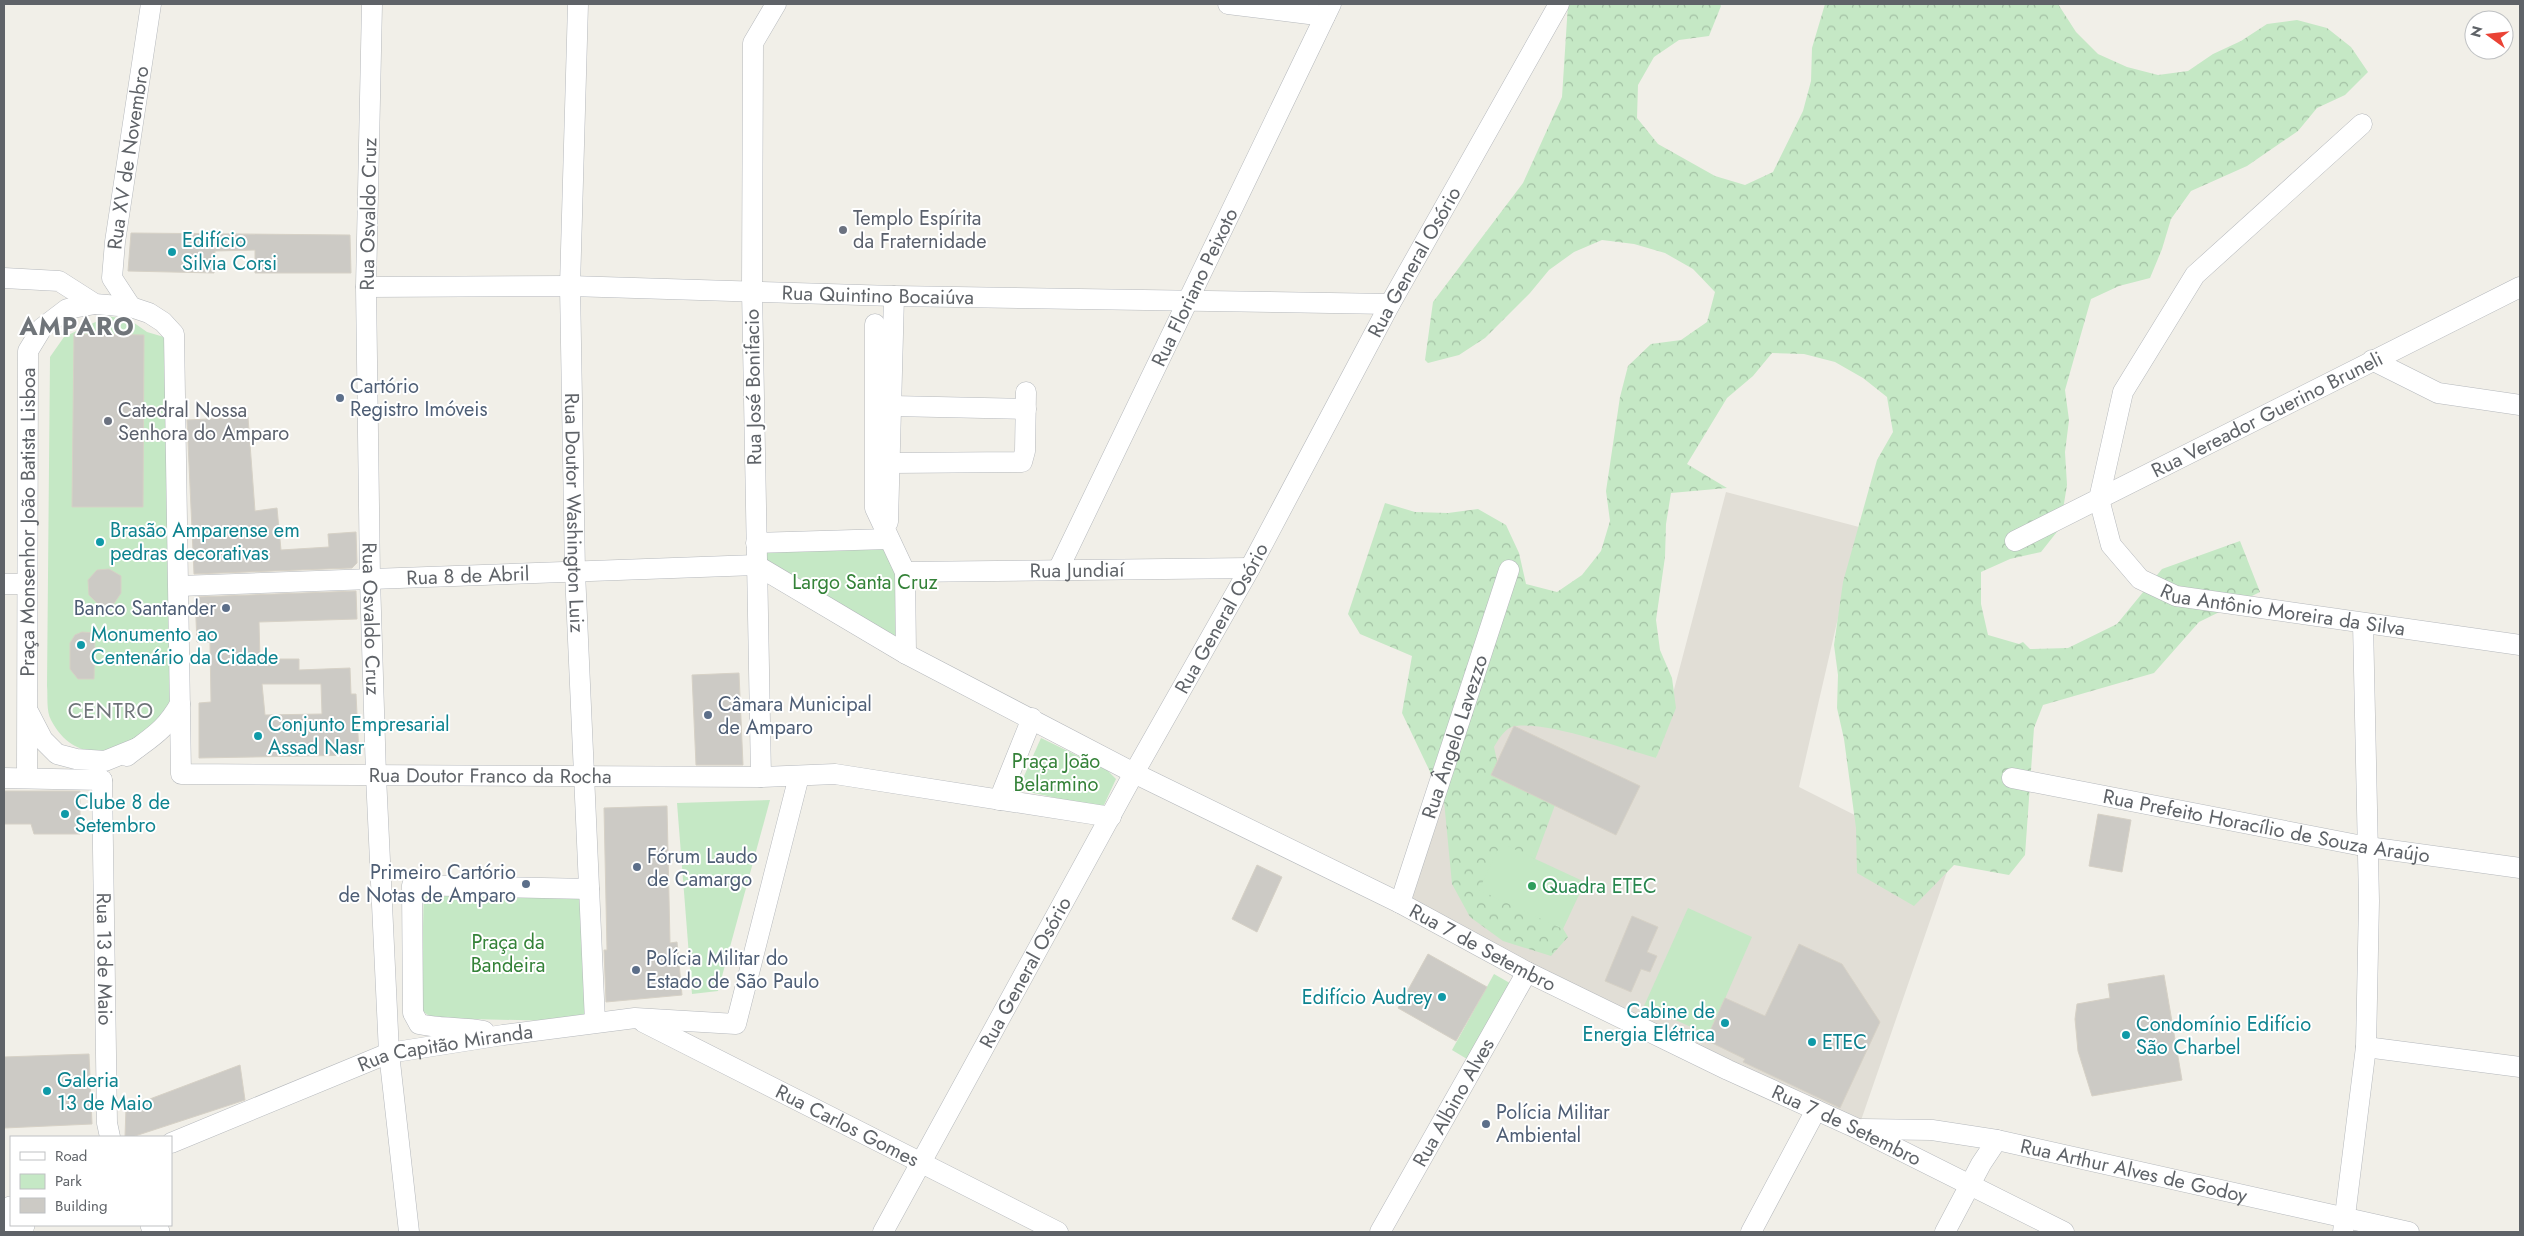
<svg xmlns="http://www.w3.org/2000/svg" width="2524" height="1236" font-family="Jost,sans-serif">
  <defs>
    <pattern id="forest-crowns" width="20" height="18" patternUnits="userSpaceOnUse" patternTransform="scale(1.25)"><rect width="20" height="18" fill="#c5e8c5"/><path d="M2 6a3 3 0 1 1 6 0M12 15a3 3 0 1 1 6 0" fill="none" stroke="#a3c0a4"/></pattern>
  </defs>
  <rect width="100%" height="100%" fill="#f1efe8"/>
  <path fill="#e1ded6" d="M1726,492L1859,527L1799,787L1950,863L1858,1129L1400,903L1477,666L1656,758Z"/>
  <path fill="url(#forest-crowns)" d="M1568,4H1720L1721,6L1709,36L1679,40L1654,57L1638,85L1637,118L1658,144L1715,176L1745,185L1773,172L1803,111L1811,81L1812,48L1825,4H2058L2076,32L2098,54L2127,67L2158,75L2188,71L2213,54L2241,41L2267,24L2297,20L2327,28L2351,47L2368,72L2345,95L2317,108L2298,131L2247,166L2191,191L2171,219L2162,249L2150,278L2119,286L2091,299L2065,390L2069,420L2065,452L2067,485L2060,528L2041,552L2010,559L1981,572V604L1988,635L2019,644L2023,642L2030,649L2068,648L2117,624L2162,569L2240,541L2260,592L2199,622L2154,673L2043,705L2034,728L2025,855L2009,875L1954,865L1914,906L1857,873L1856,828L1844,739L1837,708L1838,675L1834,645L1843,582L1877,460L1893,432L1887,397L1863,378L1835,362L1804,354L1772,353L1753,376L1727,398L1687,464L1727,488L1671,493L1666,524L1665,557L1656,620L1660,650L1672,678L1676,708L1656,758C1620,748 1550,722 1516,726C1505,727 1499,739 1494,747L1497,761L1543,787L1555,805L1530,873L1568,937L1551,956L1503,941L1470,917L1452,884L1444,801L1402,713L1412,656L1360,634L1348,614L1385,503L1415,512L1448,513L1478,509L1506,525L1519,553L1526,584L1557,592L1582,575L1601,551L1610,521L1606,491L1620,397L1628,366L1651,344L1681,340L1707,322L1715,292L1693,269L1665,253L1634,244L1602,240L1574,252L1549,270L1530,293L1485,338L1459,355L1428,363L1425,360L1433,302L1523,183L1562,97Z"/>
  <g fill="#c5e8c5">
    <path d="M108,316L130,320L147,332L164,337L171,705C142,746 81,777 51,720C46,711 48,695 47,686L50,357L64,337Z"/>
    <path d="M889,542L905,572L897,650L766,562V551Z"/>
    <path d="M1041,738L1107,770L1116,779L1104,805L1093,806L1029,792L1021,783Z"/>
    <path d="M770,800L718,991L692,994L677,803Z"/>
    <path d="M1501,843L1585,882L1563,929L1479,890Z"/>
    <path d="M424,885L589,889L595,1022L432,1018L421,1010Z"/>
    <path d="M1688,908L1752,937L1709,1035L1644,1006Z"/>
    <path d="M1494,974L1515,986L1472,1062L1452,1050Z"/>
  </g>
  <g fill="#cccac5" stroke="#d6d1c6" fill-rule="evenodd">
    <path d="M131,233L350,235L351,273H255V250L215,251L214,273L128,271Z"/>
    <path d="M74,334L144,335L143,507H72Z"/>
    <path d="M248,417L255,511L277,508L281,550L329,547L328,534L356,532L357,563L352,568L194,574L187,420Z"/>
    <path d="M109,569L121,576V593L113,605H99L89,595L88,580L97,570Z"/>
    <path d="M356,591L357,619L259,622L260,659H299V670L350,668L351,694H356L359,755L199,758V703L211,702L210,642H197L195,597ZM262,684H321L322,714L265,715Z"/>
    <path d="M82,632L95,633L94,679H78L70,669V643L75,635Z"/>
    <path d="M739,673L743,765H696L692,675Z"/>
    <path d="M1514,726L1640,786L1616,835L1491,775Z"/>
    <path d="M4,791H80V834H34L31,824H4Z"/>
    <path d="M667,806L670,943L677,942L682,995L606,1002L604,950H607L604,808Z"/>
    <path d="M2098,814L2131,820L2122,872L2089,866Z"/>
    <path d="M1257,865L1282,877L1257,932L1232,919Z"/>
    <path d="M1632,916L1658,927L1647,952L1657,956L1650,972L1641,969L1631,992L1605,981Z"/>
    <path d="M1799,944L1842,964L1880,1022L1840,1108L1743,1062L1745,1059L1706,1040L1725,998L1765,1016Z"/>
    <path d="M1428,954L1487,987L1456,1041L1398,1008Z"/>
    <path d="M2164,975L2182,1080L2092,1096L2078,1051L2075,1019L2077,1004L2110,998L2108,984Z"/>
    <path d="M89,1054L92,1124L4,1128V1057Z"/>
    <path d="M240,1065L245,1100L132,1137H125L126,1108Z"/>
  </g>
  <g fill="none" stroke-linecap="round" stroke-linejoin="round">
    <defs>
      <g id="minor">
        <path id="s1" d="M372,4L366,287L370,579L376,776L389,1053L409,1232"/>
        <path id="s2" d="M578,4L570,286L575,572L595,1022"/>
        <path d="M1228,4L1325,16"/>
        <path id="s3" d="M2362,124L2195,275L2123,392L2099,499L2111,545L2140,579L2176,596L2520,645"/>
        <path id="s4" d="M4,278L59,281L95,304L131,307L149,313L163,322L174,334L181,774L761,777L835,774L1111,817"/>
        <path id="s5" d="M366,287L570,286L894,296L1390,304"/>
        <path id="s6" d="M131,307L112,278L115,242L151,4"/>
        <path d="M875,324V508L905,572L906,654"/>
        <path d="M2372,360L2438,393L2520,405"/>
        <path d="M892,406L1026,409"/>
        <path d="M891,463L1022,462L1025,451L1026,392"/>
        <path d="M888,522L894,296"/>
        <path id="s7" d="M2015,541L2520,287"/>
        <path d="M756,543L888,539"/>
        <path id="s8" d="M1058,570L1331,4"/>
        <path id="s9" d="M905,572L1250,568"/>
        <path d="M4,584H26"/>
        <path id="s10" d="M179,586L756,565L906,654L1134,773L1400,903L1527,972L1728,1070L1858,1129L2064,1232"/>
        <path d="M29,713L43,740L57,754L76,759L105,761L137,748"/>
        <path d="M127,756C151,737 164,732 180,704"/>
        <path d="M761,777L752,290L753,43L776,4"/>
        <path d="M4,778L102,780"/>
        <path id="s11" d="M27,778L28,351L42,328L67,309L95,304"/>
        <path id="s12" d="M2012,778L2368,847L2520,868"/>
        <path id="s13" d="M102,780L107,1123L110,1137"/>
        <path d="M999,800L1032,718"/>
        <path id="s14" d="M1400,903L1509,570"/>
        <path id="s15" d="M643,1022L1058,1232"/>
        <path d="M484,1031C462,1027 441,1029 419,1024L413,1013L412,885L589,889"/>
        <path d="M2366,1047L2520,1067"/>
        <path id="s16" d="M1862,1129L1932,1130L1997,1140L2409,1232"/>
        <path id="s17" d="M171,1143L389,1053L503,1035L635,1018L736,1024L799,776"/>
        <path id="s18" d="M883,1232L1134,773L1250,568L1390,304L1559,4"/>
        <path id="s19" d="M1380,1232L1527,972"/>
        <path d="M1751,1232L1816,1110"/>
        <path d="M1945,1232L1981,1164L1997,1140"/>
        <path d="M2343,1232L2366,1047L2369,901L2363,623"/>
      </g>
      <g id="tertiary">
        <path d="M4,1214L11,1209"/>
        <path d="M153,1225L157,1232"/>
        <path d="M8,1232L22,1225"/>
      </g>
    </defs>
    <use href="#minor" stroke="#b5b8bc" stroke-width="21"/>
    <use href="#tertiary" stroke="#b5b8bc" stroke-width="26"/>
    <use href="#minor" stroke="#fff" stroke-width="20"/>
    <use href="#tertiary" stroke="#fff" stroke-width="25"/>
  </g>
  <g fill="#6b7280" stroke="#fff" stroke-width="2">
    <circle cx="843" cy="230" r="5"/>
    <circle cx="108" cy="421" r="5"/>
  </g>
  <g fill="#0f9aa8" stroke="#fff" stroke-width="2">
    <circle cx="172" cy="252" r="5"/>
    <circle cx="100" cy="542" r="5"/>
    <circle cx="81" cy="645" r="5"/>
    <circle cx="258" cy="736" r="5"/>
    <circle cx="65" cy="814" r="5"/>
    <circle cx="1442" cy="997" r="5"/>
    <circle cx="1725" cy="1023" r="5"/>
    <circle cx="2126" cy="1035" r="5"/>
    <circle cx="1812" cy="1042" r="5"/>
    <circle cx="47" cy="1091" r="5"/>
  </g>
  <g fill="#5c6f8a" stroke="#fff" stroke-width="2">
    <circle cx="340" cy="398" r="5"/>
    <circle cx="226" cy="608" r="5"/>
    <circle cx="708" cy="715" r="5"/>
    <circle cx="637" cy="867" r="5"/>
    <circle cx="526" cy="884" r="5"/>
    <circle cx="636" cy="970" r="5"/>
    <circle cx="1486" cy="1124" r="5"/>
  </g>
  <circle fill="#2e9e5b" stroke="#fff" stroke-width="2" cx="1532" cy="886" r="5"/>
  <g text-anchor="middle" stroke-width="4" stroke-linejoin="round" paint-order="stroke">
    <g font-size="20" fill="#5f6368" stroke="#fff">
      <text dy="7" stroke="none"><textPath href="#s6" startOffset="156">Rua XV de Novembro</textPath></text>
      <text transform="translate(368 214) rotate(-89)" y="7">Rua Osvaldo Cruz</text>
      <text dy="7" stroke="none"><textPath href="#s18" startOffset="1106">Rua General Osório</textPath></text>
      <text dy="7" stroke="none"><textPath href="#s8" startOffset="314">Rua Floriano Peixoto</textPath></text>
      <text dy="7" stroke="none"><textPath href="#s5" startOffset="512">Rua Quintino Bocaiúva</textPath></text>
      <text transform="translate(753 387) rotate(-91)" y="7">Rua José Bonifacio</text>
      <text dy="7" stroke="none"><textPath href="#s7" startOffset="282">Rua Vereador Guerino Bruneli</textPath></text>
      <text dy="7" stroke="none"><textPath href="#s2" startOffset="509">Rua Doutor Washington Luiz</textPath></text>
      <text dy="7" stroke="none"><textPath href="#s11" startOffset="256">Praça Monsenhor João Batista Lisboa</textPath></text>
      <text dy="7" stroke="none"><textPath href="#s9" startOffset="172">Rua Jundiaí</textPath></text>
      <text dy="7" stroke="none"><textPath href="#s10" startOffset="289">Rua 8 de Abril</textPath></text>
      <text dy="7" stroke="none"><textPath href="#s3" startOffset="712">Rua Antônio Moreira da Silva</textPath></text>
      <text dy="7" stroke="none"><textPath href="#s18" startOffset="701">Rua General Osório</textPath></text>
      <text dy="7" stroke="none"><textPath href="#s1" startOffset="615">Rua Osvaldo Cruz</textPath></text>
      <text dy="7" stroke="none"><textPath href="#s14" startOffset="175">Rua Ângelo Lavezzo</textPath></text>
      <text dy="7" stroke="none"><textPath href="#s4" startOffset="935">Rua Doutor Franco da Rocha</textPath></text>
      <text dy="7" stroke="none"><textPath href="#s12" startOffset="259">Rua Prefeito Horacílio de Souza Araújo</textPath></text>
      <text dy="7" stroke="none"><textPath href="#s10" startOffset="1399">Rua 7 de Setembro</textPath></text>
      <text dy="7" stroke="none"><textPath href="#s13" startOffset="179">Rua 13 de Maio</textPath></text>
      <text dy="7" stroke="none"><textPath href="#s18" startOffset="296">Rua General Osório</textPath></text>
      <text dy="7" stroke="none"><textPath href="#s17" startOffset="292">Rua Capitão Miranda</textPath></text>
      <text dy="7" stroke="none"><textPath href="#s19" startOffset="149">Rua Albino Alves</textPath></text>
      <text dy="7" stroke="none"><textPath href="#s15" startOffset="229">Rua Carlos Gomes</textPath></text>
      <text dy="7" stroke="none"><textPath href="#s10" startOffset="1804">Rua 7 de Setembro</textPath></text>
      <text dy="7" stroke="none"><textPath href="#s16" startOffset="276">Rua Arthur Alves de Godoy</textPath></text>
    </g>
    <g font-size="20" fill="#5b616d" stroke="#fff" text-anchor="start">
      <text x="853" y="225">Templo Espírita<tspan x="853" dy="23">da Fraternidade</tspan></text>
      <text x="118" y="417">Catedral Nossa<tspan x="118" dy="23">Senhora do Amparo</tspan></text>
    </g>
    <g font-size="20" fill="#0d838f" stroke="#fff" text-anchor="start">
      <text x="182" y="247">Edifício<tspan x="182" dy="23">Silvia Corsi</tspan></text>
      <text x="110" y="537">Brasão Amparense em<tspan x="110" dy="23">pedras decorativas</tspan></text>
      <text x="91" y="641">Monumento ao<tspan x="91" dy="23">Centenário da Cidade</tspan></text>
      <text x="268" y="731">Conjunto Empresarial<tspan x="268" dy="23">Assad Nasr</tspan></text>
      <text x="75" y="809">Clube 8 de<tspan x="75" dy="23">Setembro</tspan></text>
      <text x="1432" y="1004" text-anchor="end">Edifício Audrey</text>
      <text x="1715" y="1018" text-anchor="end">Cabine de<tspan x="1715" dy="23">Energia Elétrica</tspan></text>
      <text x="2136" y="1031">Condomínio Edifício<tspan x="2136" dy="23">São Charbel</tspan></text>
      <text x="1822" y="1049">ETEC</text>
      <text x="57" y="1087">Galeria<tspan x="57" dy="23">13 de Maio</tspan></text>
    </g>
    <g font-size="20" fill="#4e5e75" stroke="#fff" text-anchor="start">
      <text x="350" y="393">Cartório<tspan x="350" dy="23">Registro Imóveis</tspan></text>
      <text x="216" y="615" text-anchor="end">Banco Santander</text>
      <text x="718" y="711">Câmara Municipal<tspan x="718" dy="23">de Amparo</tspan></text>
      <text x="647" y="863">Fórum Laudo<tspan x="647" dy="23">de Camargo</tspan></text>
      <text x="516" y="879" text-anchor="end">Primeiro Cartório<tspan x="516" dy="23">de Notas de Amparo</tspan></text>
      <text x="646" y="965">Polícia Militar do<tspan x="646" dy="23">Estado de São Paulo</tspan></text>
      <text x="1496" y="1119">Polícia Militar<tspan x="1496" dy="23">Ambiental</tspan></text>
    </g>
    <g font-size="20" fill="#348238" stroke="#fff">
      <text x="865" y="589">Largo Santa Cruz</text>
      <text x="1056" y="768">Praça João<tspan x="1056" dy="23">Belarmino</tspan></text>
      <text x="508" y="949">Praça da<tspan x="508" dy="23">Bandeira</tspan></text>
    </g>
    <g font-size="20" fill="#27864d" stroke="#fff" text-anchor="start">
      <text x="1542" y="893">Quadra ETEC</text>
    </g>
    <g font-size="21" letter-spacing="1" fill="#70757a" stroke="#fff">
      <text x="111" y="718">CENTRO</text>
    </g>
    <g font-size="25" font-weight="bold" letter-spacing="1" fill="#70757a" stroke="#fff">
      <text x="77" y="335">AMPARO</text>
    </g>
  </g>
  <rect width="2524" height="1236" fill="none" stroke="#5f6368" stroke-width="10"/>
  <rect x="10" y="1136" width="162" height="90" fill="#ffffff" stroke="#bfc1c3"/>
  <rect x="20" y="1152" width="25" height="8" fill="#ffffff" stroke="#bfc1c3"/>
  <text x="55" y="1161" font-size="15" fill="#5f6368">Road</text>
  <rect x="20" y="1174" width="25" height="15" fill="#c5e8c5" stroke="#bfc1c3"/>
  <text x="55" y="1186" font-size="15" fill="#5f6368">Park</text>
  <rect x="20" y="1198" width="25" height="15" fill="#cccac5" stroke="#bfc1c3"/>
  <text x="55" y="1211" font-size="15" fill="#5f6368">Building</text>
  <g transform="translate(2489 35) rotate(285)"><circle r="24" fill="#ffffff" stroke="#bfc1c3"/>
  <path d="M0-4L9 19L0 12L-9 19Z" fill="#ea4335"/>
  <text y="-8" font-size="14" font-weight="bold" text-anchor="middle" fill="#5f6368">N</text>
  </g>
</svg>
